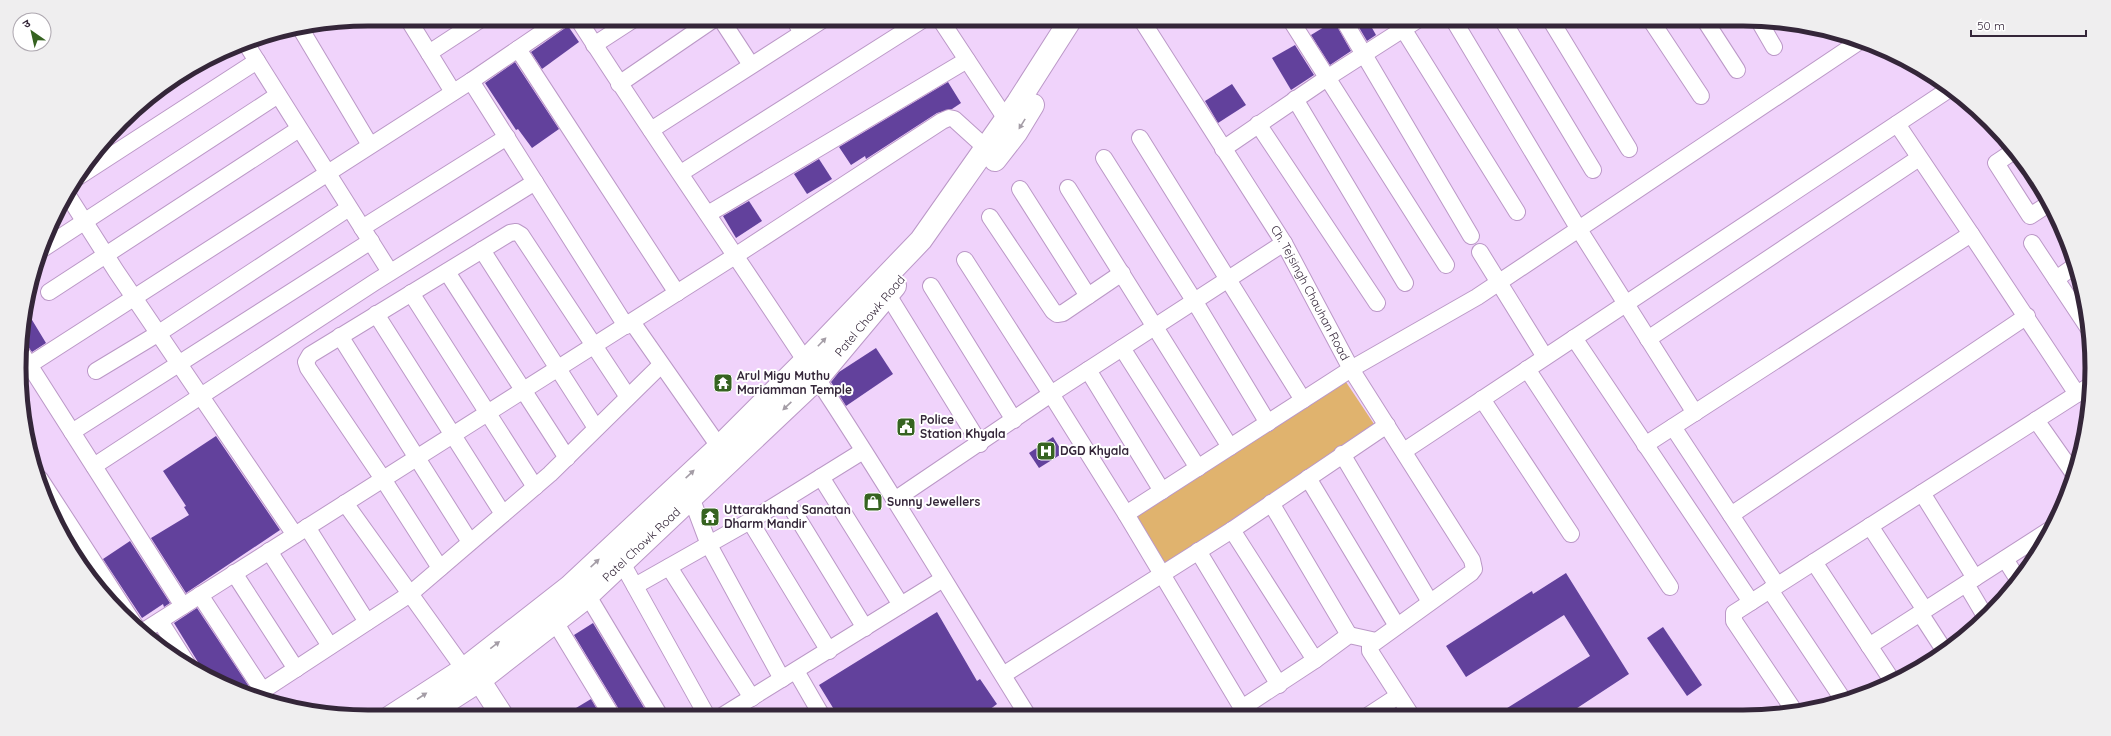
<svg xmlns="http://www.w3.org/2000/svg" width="2111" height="736" font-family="Quicksand,'Noto Sans Devanagari',sans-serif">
  <rect width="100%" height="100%" fill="#f0d3fb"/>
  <path fill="#e0b36e" d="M1342,376L1378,430L1168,573L1133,519Z"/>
  <g fill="#62419c">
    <path d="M1354,19H1367L1376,35L1367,41Z"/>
    <path d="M1334,21L1351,51L1330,65L1311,35Z"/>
    <path d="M568,26L579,42L542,69L531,52Z"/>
    <path d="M1295,45L1314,75L1291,90L1272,58Z"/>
    <path d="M515,62L559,129L532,148L518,129L516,130L485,83Z"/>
    <path d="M948,82L961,103L952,109L937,113L866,159L865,156L851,165L839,147Z"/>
    <path d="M1232,84L1246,105L1218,123L1205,101Z"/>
    <path d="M819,159L832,179L807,194L794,174Z"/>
    <path d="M749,201L762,221L736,238L723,216Z"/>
    <path d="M26,310L46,343L32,352L26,344L21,343L22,323Z"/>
    <path d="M876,348L893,374L846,406L831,382L839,372Z"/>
    <path d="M216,436L280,530L186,593L151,538L189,515L184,507L186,506L163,471Z"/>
    <path d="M1053,437L1063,453L1039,468L1029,453Z"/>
    <path d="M130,541L170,603L164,607L163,604L142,618L103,559Z"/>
    <path d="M87,569L100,589L85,571Z"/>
    <path d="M1566,573L1629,674L1568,714L1496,715L1590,656L1564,615L1466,677L1446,646L1532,591L1533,594Z"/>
    <path d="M197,608L250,688L246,691L204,672L174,623Z"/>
    <path d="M937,612L977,681L980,679L997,704L981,716H838L819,685Z"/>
    <path d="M593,623L649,716H621L620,711L574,635Z"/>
    <path d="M1663,627L1702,685L1687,696L1647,638Z"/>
    <path d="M591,699L601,716L561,717Z"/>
  </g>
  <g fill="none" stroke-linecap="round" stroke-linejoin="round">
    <defs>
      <g id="street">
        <path d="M408,19L453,92"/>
        <path d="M578,19C656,141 739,259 818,380C891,490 958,604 1028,716"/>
        <path d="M721,19L751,65"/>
        <path d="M794,19L802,33"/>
        <path d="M940,19L1006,119"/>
        <path id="s1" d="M1141,19L1284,243L1351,369L1472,560L1474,569L1471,573L1370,646V651L1411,715"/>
        <path d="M1290,19L1446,265"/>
        <path d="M1343,19L1471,236"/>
        <path d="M1397,19L1517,212"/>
        <path d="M1453,19L1578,228L1695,413"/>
        <path d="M1502,19L1593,170"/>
        <path d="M1550,19L1629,149"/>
        <path d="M1650,19L1701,96"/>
        <path d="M1704,19L1737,70"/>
        <path d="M1759,21L1774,47"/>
        <path d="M299,26L370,145"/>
        <path d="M245,42L390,272"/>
        <path d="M594,45L634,19"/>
        <path d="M518,49L677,293"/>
        <path d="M429,53L481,19"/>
        <path d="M471,81L626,326"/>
        <path d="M619,84L714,19"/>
        <path d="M1295,99L1405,283"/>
        <path d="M1258,124L1377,303"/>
        <path d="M651,130L824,19"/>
        <path d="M1140,138L1303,400"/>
        <path d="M1223,149L1327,78L1419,19"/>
        <path d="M2014,151L1996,163L2030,216L2050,203"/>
        <path d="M1104,158L1195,302L1268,423"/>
        <path d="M681,173L924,19"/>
        <path d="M78,177L257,61"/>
        <path d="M1068,188L1230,447"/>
        <path d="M1020,189L1088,296"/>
        <path d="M67,194L116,271L295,535"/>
        <path d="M708,214L967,60"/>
        <path d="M990,217L1053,311L1057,314L1063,313L1122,273"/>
        <path d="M362,228L507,137"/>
        <path d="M1971,234L2077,394"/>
        <path d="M1284,243L1051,394L1126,514L1242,708L1315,660L1349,635L1376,641"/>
        <path d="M2032,243L2089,329"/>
        <path d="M44,248L278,95"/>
        <path d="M482,250L596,428"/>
        <path d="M1480,252L1545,357"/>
        <path d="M447,272L567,458"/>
        <path d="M2056,279L2076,265"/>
        <path d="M931,286L1014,420"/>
        <path d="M49,292L299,129"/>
        <path d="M411,293L535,487"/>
        <path d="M888,295L980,444"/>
        <path d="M376,314L503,514"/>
        <path d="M632,322L725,455"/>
        <path d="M340,336L470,542"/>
        <path d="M1574,338L1751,602"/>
        <path d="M1648,339L1919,158"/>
        <path d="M1122,348L1198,468"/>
        <path d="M21,352L183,606"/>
        <path d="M1527,369L1670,587"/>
        <path d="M1088,370L1162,491"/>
        <path d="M20,371L471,81L562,19"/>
        <path d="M96,371L159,333L349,208"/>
        <path d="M1482,399L1571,534"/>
        <path d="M2036,420L2074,474"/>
        <path d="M1673,427L1777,585"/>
        <path d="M72,432L371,241"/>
        <path d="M1645,445L1971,234L1897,124"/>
        <path d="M1404,451L1951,88"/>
        <path d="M1342,454L1430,602"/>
        <path d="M94,466L375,282L535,182"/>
        <path d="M821,477L901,605"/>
        <path d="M1308,478L1397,626"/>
        <path d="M40,479L136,627"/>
        <path d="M1922,493L1975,578"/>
        <path d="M691,497L709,545L782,679"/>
        <path d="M786,499L865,628"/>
        <path d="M896,499L1051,394L965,260"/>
        <path d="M345,503L464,669"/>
        <path d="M1271,503L1349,635"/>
        <path d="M1126,514L1351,369L1477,297L1860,41"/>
        <path d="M1731,515L2027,316"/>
        <path d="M750,521L829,651"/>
        <path d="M1870,526L1925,610"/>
        <path d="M307,527L367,622"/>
        <path d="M1232,530L1315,660"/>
        <path d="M269,551L330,646"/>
        <path d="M1198,551L1279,685"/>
        <path d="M2005,559L2017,578"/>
        <path d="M1814,562L1893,682"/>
        <path d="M622,563L707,716"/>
        <path d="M669,567L752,698"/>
        <path d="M440,568L383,479L308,368L306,362L310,355L510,233L516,232L521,235L628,397"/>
        <path d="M234,573L296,669"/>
        <path d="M1966,584L1985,616"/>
        <path d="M635,586L750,521L863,451"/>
        <path d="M1770,590L1842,698"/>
        <path d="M200,595L263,691"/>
        <path d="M588,596L660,716"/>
        <path d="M1920,613L1944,650"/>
        <path d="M160,621L188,665"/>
        <path d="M555,622L612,716"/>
        <path d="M142,632L735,256L942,121L949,118L954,119L986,148"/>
        <path d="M1869,646L2051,529"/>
        <path d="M796,671L822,716"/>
        <path d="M1003,675L1232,530L1387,425"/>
        <path d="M256,695L410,594L550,474L661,365"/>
        <path d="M1795,712L1734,621V613L2091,385"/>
        <path d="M1369,715L1398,696"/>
        <path d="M722,716L943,579"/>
      </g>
      <g id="secondary">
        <path d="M995,160L1016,133L1033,105"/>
        <path d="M472,669L503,717"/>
        <path d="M390,717L464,669L569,587L719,447L805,361L921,240L1018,102L1071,19"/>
        <path id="s2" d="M423,717L479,681L583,600L818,378L895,286"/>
      </g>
    </defs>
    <use href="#street" stroke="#bb98c7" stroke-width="18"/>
    <use href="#secondary" stroke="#bb98c7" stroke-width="24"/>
    <use href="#street" stroke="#fff" stroke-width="16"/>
    <use href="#secondary" stroke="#fff" stroke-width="22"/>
  </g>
  <defs><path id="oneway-solid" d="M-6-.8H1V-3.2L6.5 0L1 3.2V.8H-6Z"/></defs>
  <g fill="#a49da6">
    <use href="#oneway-solid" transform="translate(1022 124) rotate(122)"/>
    <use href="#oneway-solid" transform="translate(822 342) rotate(-46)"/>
    <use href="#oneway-solid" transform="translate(787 406) rotate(137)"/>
    <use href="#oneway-solid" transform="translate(690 474) rotate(-43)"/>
    <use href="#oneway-solid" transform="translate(595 563) rotate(-43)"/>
    <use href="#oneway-solid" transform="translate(495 645) rotate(-38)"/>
    <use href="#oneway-solid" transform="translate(422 696) rotate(-33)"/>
  </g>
  <defs>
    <symbol id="temple-square" viewBox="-11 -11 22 22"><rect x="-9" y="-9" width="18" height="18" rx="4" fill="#366321" stroke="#fff"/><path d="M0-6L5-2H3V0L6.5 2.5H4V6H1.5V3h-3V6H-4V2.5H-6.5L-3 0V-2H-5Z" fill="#fff"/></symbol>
    <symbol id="civic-square" viewBox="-11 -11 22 22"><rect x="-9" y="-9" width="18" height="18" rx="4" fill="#366321" stroke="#fff"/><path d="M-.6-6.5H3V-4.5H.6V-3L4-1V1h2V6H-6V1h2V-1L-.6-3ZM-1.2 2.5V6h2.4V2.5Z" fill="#fff"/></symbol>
    <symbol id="hospital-square" viewBox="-11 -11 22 22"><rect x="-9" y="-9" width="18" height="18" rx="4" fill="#366321" stroke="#fff"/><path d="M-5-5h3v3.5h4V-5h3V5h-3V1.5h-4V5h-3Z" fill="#fff"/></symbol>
    <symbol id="shop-square" viewBox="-11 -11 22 22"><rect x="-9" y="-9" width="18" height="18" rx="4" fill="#366321" stroke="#fff"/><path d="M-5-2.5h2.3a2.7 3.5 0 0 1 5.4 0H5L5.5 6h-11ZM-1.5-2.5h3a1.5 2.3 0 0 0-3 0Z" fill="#fff"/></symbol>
  </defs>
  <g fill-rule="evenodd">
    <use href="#temple-square" x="712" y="372" width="22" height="22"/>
    <use href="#civic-square" x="895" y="416" width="22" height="22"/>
    <use href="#hospital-square" x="1035" y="440" width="22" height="22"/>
    <use href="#shop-square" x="862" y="491" width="22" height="22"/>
    <use href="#temple-square" x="699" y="506" width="22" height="22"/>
  </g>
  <g text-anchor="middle" stroke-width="4" stroke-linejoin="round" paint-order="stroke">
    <g font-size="12" fill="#342639" stroke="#fff">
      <text dy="4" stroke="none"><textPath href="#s1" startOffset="322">Ch. Tejsingh Chauhan Road</textPath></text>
      <text transform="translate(870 316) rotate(-50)" y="4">Patel Chowk Road</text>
      <text dy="4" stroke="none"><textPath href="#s2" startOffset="279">Patel Chowk Road</textPath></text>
    </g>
    <g font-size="12" font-weight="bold" fill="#342639" stroke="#fff" text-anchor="start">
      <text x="737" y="380">Arul Migu Muthu<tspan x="737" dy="14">Mariamman Temple</tspan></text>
      <text x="920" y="424">Police<tspan x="920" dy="14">Station Khyala</tspan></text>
      <text x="1060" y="455">DGD Khyala</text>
      <text x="887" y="506">Sunny Jewellers</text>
      <text x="724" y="514">Uttarakhand Sanatan<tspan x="724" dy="14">Dharm Mandir</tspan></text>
    </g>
  </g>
  <path d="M0 0H2111V736H0ZM368 26H1743A342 342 0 0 1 2085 368V368A342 342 0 0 1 1743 710H368A342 342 0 0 1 26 368V368A342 342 0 0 1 368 26Z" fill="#efeeef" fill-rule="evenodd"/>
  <path fill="none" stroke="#342639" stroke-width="5" d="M368 26H1743A342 342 0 0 1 2085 368V368A342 342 0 0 1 1743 710H368A342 342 0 0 1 26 368V368A342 342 0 0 1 368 26Z"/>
  <g transform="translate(32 32) rotate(326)"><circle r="19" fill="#ffffff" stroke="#aea8b0"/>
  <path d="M0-3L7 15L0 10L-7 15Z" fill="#366321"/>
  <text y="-6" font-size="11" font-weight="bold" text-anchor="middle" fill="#342639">उ</text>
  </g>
  <path d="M1971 30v6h115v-6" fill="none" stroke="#342639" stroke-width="2"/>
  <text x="1977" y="30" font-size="12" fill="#342639" stroke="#ffffff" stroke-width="3" paint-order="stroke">50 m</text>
</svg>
